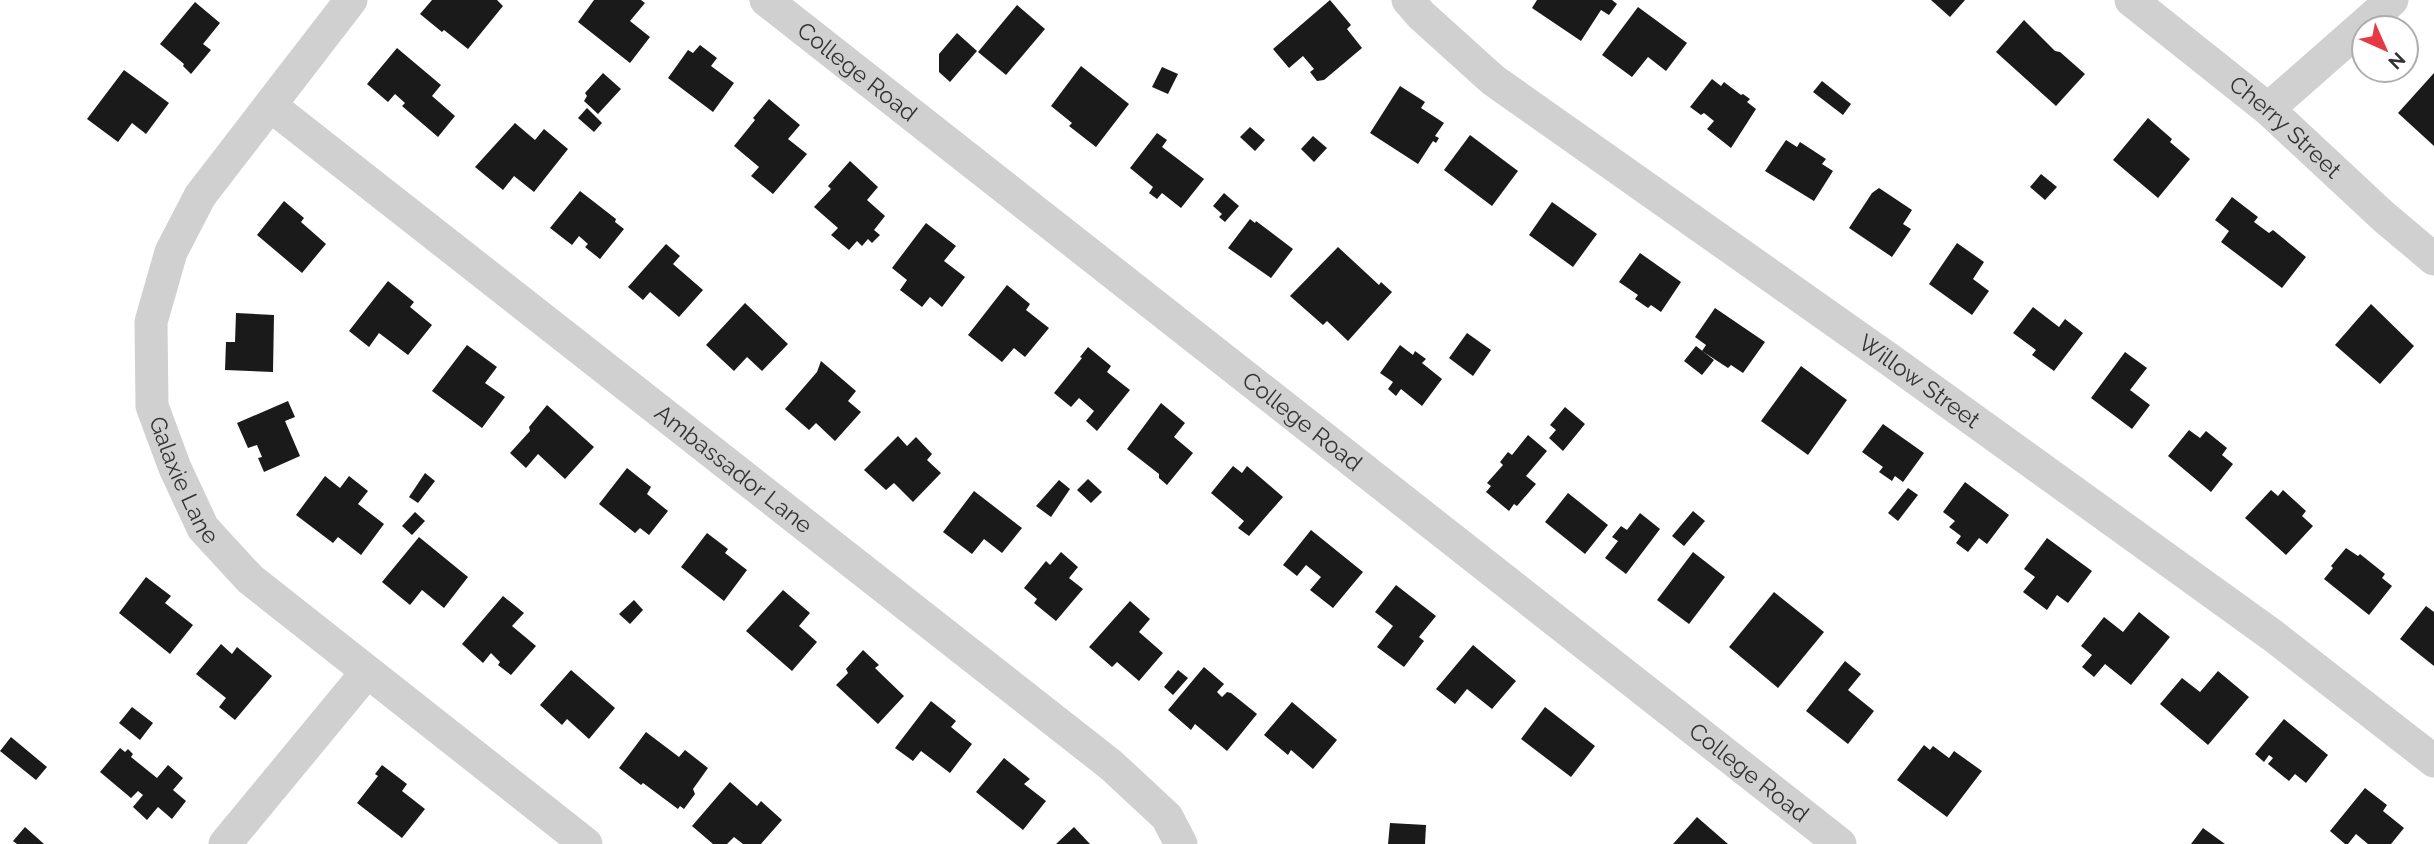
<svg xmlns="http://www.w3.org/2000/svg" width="2434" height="844" font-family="Raleway,sans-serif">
  <rect width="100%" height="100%" fill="#fff"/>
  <g fill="#1a1a1a">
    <path d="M432,0H497L503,6L468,49L444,30L442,32L420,14Z"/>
    <path d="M594,0H641L645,3L630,21L650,37L630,63L578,22Z"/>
    <path d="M1330,0L1351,25L1347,29L1362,48L1324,80L1317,81L1310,72L1314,69L1303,56L1289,68L1273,49Z"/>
    <path d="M1537,0H1612L1617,4L1609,15L1601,10L1581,41L1532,8Z"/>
    <path d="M1931,0H1965L1950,17Z"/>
    <path d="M195,2L220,23L203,44L211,50L191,74L183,66L184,64L160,44Z"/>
    <path d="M1017,5L1045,29L1006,75L978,52Z"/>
    <path d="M1638,7L1687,43L1666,71L1648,57L1632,77L1602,55Z"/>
    <path d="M2024,20L2055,51L2060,52L2085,74L2056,106L1996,52Z"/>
    <path d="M957,33L977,51L950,82L939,72V54Z"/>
    <path d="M700,45L717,58L711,66L734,83L713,112L668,78L688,50L693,53Z"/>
    <path d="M397,48L441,85L432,96L455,116L438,137L402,106L405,103L395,94L388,102L367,84Z"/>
    <path d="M1081,66L1129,104L1096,147L1069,126L1072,123L1051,106Z"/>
    <path d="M1162,67L1178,74L1168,94L1152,87Z"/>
    <path d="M124,70L169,103L146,134L132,123L118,142L87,119Z"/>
    <path d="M603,73L621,89L598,114L584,101L587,96L585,93Z"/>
    <path d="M2434,73V146L2398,113Z"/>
    <path d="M1712,79L1721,86L1724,82L1741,95L1743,94L1750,99L1747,102L1756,109L1731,148L1707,129L1714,121L1704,113L1701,115L1690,107Z"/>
    <path d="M1822,81L1851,104L1843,115L1813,92Z"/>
    <path d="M1400,86L1425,102L1421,108L1444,123L1435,136L1439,138L1436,143L1433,141L1418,164L1370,133Z"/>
    <path d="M769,99L800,125L788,139L807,154L773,194L751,176L759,167L734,146L755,120L753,118Z"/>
    <path d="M587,108L602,123L594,132L578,118Z"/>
    <path d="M2148,118L2172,139L2170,142L2190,159L2158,198L2113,160Z"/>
    <path d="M515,123L535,140L544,129L568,149L534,192L514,176L503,190L475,167Z"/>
    <path d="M1250,127L1265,140L1255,151L1240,137Z"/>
    <path d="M1157,133L1167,140L1162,147L1204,179L1181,208L1162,193L1157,199L1149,193L1153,187L1130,168Z"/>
    <path d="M1470,135L1518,171L1492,206L1444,170Z"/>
    <path d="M1313,136L1327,148L1314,162L1301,149Z"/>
    <path d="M1786,140L1797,147L1800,142L1826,159L1822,164L1833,171L1814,201L1765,171Z"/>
    <path d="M850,161L878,187L867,200L885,216L874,230L880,235L872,243L868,239L862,246L857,241L849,250L831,235L838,228L814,207L831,189L828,186Z"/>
    <path d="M2041,174L2057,187L2045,200L2030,187Z"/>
    <path d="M1879,188L1912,210L1903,224L1911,229L1892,257L1849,228L1872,193Z"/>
    <path d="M580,191L616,219L615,222L624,229L600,259L585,247L588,244L579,236L572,245L550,228Z"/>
    <path d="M1224,193L1239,206L1225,222L1219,217L1222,214L1213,206Z"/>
    <path d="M2232,197L2258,217L2254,222L2269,233L2273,230L2306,257L2282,288L2221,242L2229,231L2215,220Z"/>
    <path d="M284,201L304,218L301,222L326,244L302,273L257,235Z"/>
    <path d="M1552,202L1597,234L1573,267L1529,235Z"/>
    <path d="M1250,219L1255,223L1256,221L1293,249L1271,278L1228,248Z"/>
    <path d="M926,223L956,246L944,261L965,277L942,307L930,297L922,307L900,290L907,280L892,268Z"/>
    <path d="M1957,243L1984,262L1973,279L1989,291L1972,315L1929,284Z"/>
    <path d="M666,244L680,256L673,264L703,290L679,317L650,292L643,300L628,287Z"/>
    <path d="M1338,247L1379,285L1381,282L1392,292L1348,341L1327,321L1323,325L1290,296Z"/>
    <path d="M1640,253L1681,282L1661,312L1651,305L1648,308L1635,299L1638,295L1619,282Z"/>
    <path d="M388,281L414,302L410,307L432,325L408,355L379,333L369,347L349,331Z"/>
    <path d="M1007,285L1030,304L1026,310L1049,328L1025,357L1014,348L1002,362L968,335Z"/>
    <path d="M745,303L788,344L762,371L747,357L734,371L706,345Z"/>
    <path d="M2371,304L2414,346L2380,384L2335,345Z"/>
    <path d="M2033,307L2059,327L2065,319L2083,333L2054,371L2032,355L2036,350L2013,333Z"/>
    <path d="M1715,308L1765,342L1743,373L1731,365L1728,368L1702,351L1706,345L1695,337Z"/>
    <path d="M236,313L274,315L273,372L225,370L226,342H235Z"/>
    <path d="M1467,333L1491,350L1473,376L1449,358Z"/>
    <path d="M467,345L497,367L485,383L505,397L482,428L432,391Z"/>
    <path d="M1400,345L1413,355L1415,351L1426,359L1422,363L1442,379L1422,406L1401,389L1396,396L1388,389L1393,382L1380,373Z"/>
    <path d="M1696,346L1714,360L1702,375L1684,361Z"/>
    <path d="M1088,347L1111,366L1107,372L1130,390L1097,431L1086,421L1094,411L1079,398L1071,407L1054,393L1082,358L1080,357Z"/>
    <path d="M2125,352L2147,368L2130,390L2150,405L2132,429L2091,398Z"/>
    <path d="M821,361L856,391L848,401L861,412L835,441L816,423L809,430L785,409L817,372Z"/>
    <path d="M1801,366L1847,400L1808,455L1761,421Z"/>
    <path d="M288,401L295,417L285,421L300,456L264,472L258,458L262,457L257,445L248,448L237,423Z"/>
    <path d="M1161,403L1185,423L1174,437L1193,453L1167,485L1159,478V474L1127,449Z"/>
    <path d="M547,405L594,447L565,479L538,454L526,468L510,453L530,431L529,427Z"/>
    <path d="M1565,407L1585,424L1563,451L1549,438L1556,430L1550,425Z"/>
    <path d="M1883,424L1924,453L1903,482L1895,476L1892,481L1879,472L1883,467L1862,452Z"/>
    <path d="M2189,430L2200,438L2206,431L2227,448L2222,455L2233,464L2211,492L2168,456Z"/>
    <path d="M1528,435L1547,451L1526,476L1536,484L1517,506L1514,504L1509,511L1486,492L1491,486L1487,483L1503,465L1500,462L1508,452L1512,455Z"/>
    <path d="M898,436L907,446L916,437L932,454L927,460L941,473L913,502L894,483L886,490L864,470Z"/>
    <path d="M1233,466L1242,473L1247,466L1283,497L1249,536L1238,528L1244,521L1211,493Z"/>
    <path d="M627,468L651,487L647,494L668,511L649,535L640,528L635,533L599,504Z"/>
    <path d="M425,473L435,481L418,503L409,497Z"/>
    <path d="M325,476L340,488L349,476L368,491L358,504L384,524L361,555L338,537L333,543L296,515Z"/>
    <path d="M1088,479L1102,492L1091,503L1077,490Z"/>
    <path d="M1059,480L1070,489L1051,517L1036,506Z"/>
    <path d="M1965,482L2009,515L1987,544L1979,538L1968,552L1956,543L1961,536L1949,527L1955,521L1943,512Z"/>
    <path d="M1908,488L1918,495L1898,521L1888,513Z"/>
    <path d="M2271,490L2278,496L2283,490L2306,511L2302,516L2313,526L2286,555L2245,518Z"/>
    <path d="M974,491L1022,528L1002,553L984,539L972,554L943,532Z"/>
    <path d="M1568,493L1608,525L1585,554L1545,522Z"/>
    <path d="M1693,511L1705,521L1684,546L1672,536Z"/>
    <path d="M415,512L425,521L412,535L402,526Z"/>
    <path d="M1640,513L1660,529L1626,574L1605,558L1618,541L1612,537L1621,526L1627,530Z"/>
    <path d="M1311,530L1363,572L1333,608L1310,590L1321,577L1306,565L1297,576L1283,565Z"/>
    <path d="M707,533L728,549L725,553L747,570L724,601L681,567Z"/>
    <path d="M419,537L468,577L444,608L422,590L410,605L382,582Z"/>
    <path d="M2047,538L2092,571L2068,603L2057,595L2047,610L2023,592L2035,577L2024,569Z"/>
    <path d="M2346,548L2358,556L2360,554L2385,574L2382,578L2392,586L2369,615L2324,579L2333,568L2331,566Z"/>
    <path d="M1061,552L1078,567L1069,578L1083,589L1056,621L1034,603L1037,599L1024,588L1046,561L1050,565Z"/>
    <path d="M1693,552L1725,577L1689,624L1657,600Z"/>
    <path d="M146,577L171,596L165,603L193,625L170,654L119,613Z"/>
    <path d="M1396,585L1436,616L1419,637L1424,641L1404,667L1377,647L1393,626L1375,612Z"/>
    <path d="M783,590L810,613L799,626L817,642L792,671L746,631Z"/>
    <path d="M1774,592L1824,632L1778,688L1729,647Z"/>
    <path d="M503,596L524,613L512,626L536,646L511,675L498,665L500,662L491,653L483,663L462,644Z"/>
    <path d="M634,600L643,610L630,624L619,614Z"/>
    <path d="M1130,601L1150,619L1139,632L1163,653L1139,681L1117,662L1112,667L1089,647Z"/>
    <path d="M2426,606L2434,612V666L2400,639Z"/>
    <path d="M2139,612L2170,637L2131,685L2105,664L2094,677L2082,667L2092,655L2081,646L2104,617L2123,632Z"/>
    <path d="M221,644L232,654L237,647L272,676L235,720L219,707L226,698L196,674Z"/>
    <path d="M1473,645L1516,681L1492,709L1467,689L1455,704L1436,689Z"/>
    <path d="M863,650L879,665L875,668L904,696L878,724L836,685L848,673L846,669Z"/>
    <path d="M1845,661L1861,674L1848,690L1874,711L1848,744L1806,711Z"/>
    <path d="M1204,667L1224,684L1217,692L1222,697L1227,692L1231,693L1257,714L1227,751L1195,724L1191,730L1168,710Z"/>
    <path d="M571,670L615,708L589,739L567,719L562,725L540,705Z"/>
    <path d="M1178,670L1188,678L1173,695L1164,687Z"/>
    <path d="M2218,671L2249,697L2208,745L2160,704L2182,678L2200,692Z"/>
    <path d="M931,701L956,721L951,727L972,744L950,773L921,751L913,761L895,748Z"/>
    <path d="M1292,702L1337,740L1313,769L1291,750L1288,755L1264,735Z"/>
    <path d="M132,707L153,723L140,740L119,723Z"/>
    <path d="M1545,707L1595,746L1571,777L1521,739Z"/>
    <path d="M2284,719L2328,755L2306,783L2295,774L2289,781L2268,764L2273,758L2269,755L2264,762L2255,754Z"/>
    <path d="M646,732L679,757L685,750L708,768L693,789L695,794L684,809L680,806L678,809L643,783L641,785L619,768Z"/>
    <path d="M11,737L47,767L36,780L0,751Z"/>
    <path d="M1924,745L1930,750L1933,746L1949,758L1954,751L1982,771L1947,817L1897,780Z"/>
    <path d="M120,748L125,752L128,749L133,754L131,757L157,778L168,765L183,778L173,790L186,801L172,819L158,807L147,820L133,807L143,795L138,791L131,798L100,772Z"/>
    <path d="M1004,758L1030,779L1024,784L1046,801L1023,830L976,792Z"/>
    <path d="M382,765L407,784L402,791L425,809L402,838L357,803L378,776L375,774Z"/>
    <path d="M730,782L757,806L761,801L782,820L761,844H743L734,837L727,844H713L692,826Z"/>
    <path d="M2365,788L2387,805L2383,811L2404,828L2391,844H2368L2356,834L2348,844H2345L2330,831Z"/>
    <path d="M1697,817L1728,844H1673Z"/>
    <path d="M1390,823L1426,825L1425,844H1388Z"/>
    <path d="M25,827L44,844H17L13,841Z"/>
    <path d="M1074,827L1090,844H1056Z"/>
    <path d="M2203,828L2225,844H2191Z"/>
  </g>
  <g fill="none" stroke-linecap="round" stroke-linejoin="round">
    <g stroke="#d0d0d0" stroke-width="33">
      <path id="s1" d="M351,0L200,196L171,252L151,322L152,406L175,468L203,528L250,579L586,844"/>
      <path id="s2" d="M766,0L1840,844"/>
      <path id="s3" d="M1408,0L1421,15L1493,80L1893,362L2272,635L2434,761"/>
      <path id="s4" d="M2131,0L2268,109L2384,217L2434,259"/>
      <path id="s5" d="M271,106L1111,765L1167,817L1181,844"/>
      <path d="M2268,109L2392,0"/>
      <path d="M225,844L367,672"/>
    </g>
  </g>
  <g text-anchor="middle" stroke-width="7" stroke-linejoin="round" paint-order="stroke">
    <g font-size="23" fill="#333" stroke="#fff">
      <text dy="8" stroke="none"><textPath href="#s2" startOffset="116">College Road</textPath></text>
      <text dy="8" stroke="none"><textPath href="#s4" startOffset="200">Cherry Street</textPath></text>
      <text dy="8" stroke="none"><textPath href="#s3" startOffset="639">Willow Street</textPath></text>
      <text dy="8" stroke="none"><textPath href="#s2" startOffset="682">College Road</textPath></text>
      <text dy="8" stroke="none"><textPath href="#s5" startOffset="588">Ambassador Lane</textPath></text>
      <text dy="8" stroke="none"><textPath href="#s1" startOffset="548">Galaxie Lane</textPath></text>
      <text dy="8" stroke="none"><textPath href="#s2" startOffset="1250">College Road</textPath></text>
    </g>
  </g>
  <g transform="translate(2385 49) rotate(135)"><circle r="33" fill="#ffffff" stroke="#adadad" stroke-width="2"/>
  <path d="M0-5L12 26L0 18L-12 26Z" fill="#e63946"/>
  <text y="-10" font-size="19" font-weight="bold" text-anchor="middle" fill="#333333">N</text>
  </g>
</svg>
